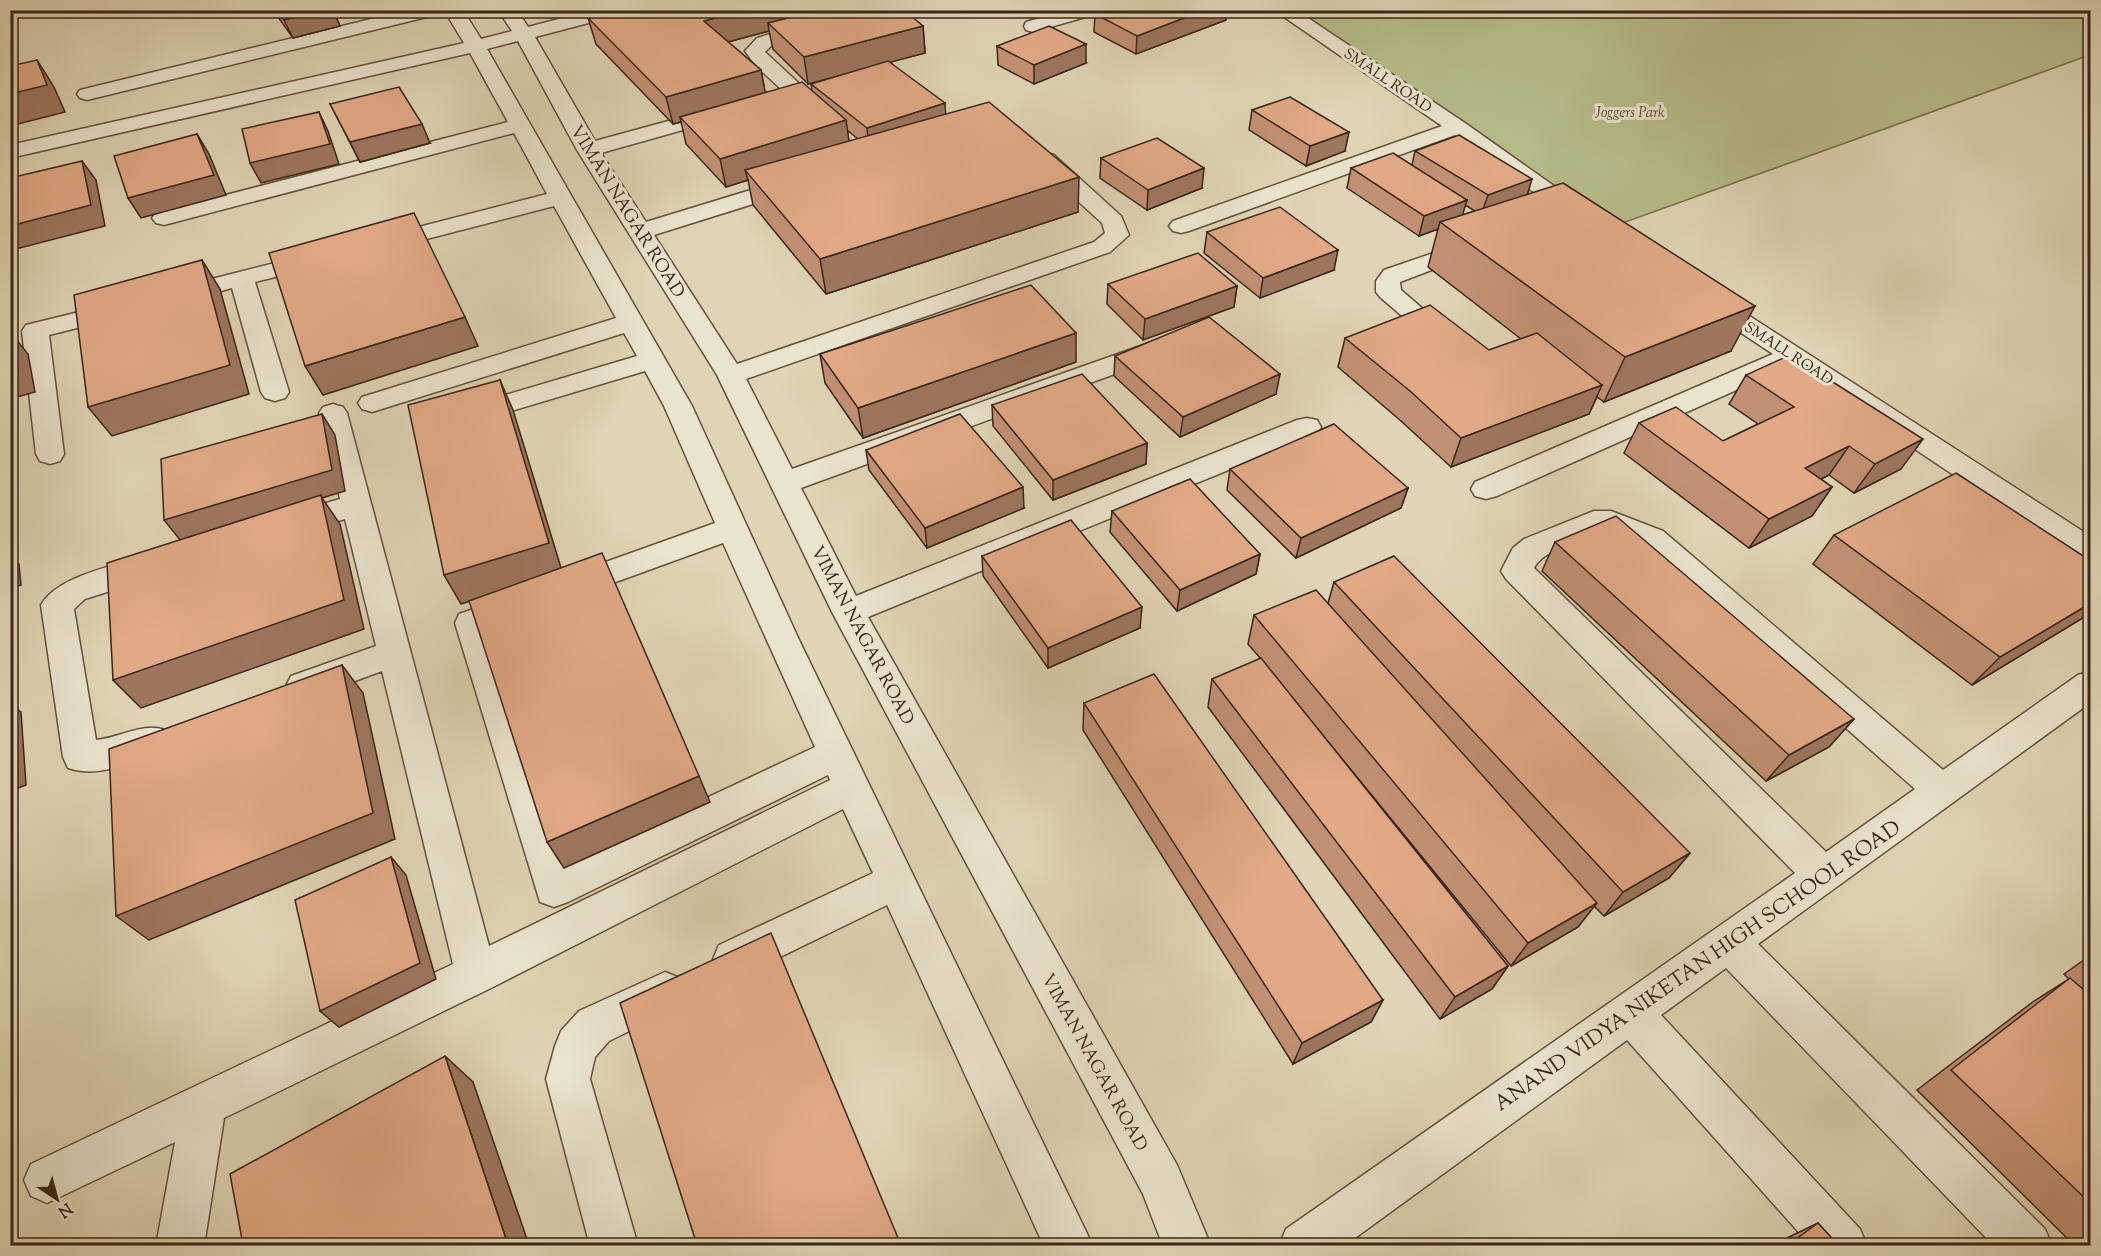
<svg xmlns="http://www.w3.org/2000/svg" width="2101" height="1256" font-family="'Sorts Mill Goudy',serif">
  <rect width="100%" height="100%" fill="#dfd4b4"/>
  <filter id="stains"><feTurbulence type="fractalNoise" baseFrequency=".00333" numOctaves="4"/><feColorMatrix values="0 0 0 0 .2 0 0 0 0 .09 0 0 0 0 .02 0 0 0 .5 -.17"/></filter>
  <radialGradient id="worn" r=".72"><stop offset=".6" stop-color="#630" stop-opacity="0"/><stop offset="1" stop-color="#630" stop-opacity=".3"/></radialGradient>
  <path fill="#b7bb8a" stroke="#787050" stroke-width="1.5" d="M1281,11H2090V55L1617,225L1411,95Z"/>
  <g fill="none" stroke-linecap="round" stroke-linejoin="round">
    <defs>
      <g id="minor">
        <path d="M408,10H442L439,14L87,100L80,98L77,94L80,90Z"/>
        <path d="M444,10H463L481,39L512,31L498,10H517L528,27L593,10H626L623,14L535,37L595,141L782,90L756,66L745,51L757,38L800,25L827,14L825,10H843L846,16L844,20L814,33L771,46L765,52L804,88L807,92L804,96L601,153L646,222L793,177L801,179L804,184L801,189L654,235L737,364L1094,242L1105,233L1102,223L1038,165L1035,160L1038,155L1046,153L1054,155L1121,216L1129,235L1110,252L746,379L792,469L1149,343L1158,341L1167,343L1171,349L1167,355L801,488L856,596L1297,420L1307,418L1317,420L1321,427L1317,434L868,617L1177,1165L1211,1246H1163L1143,1194L832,612L717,375L577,150L518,41L487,49L692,406L800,642L1093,1246H1044L887,905L747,973L733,978L719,973L713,959L719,945L873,873L843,809L491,988L224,1118L204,1246H156L175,1142L47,1203L31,1196L24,1180L31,1164L453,964L382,671L303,700L291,696L286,686L291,676L376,646L345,519L288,536L277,533L273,525L277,517L340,499L319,413L323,407L333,404L343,407L347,413L489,946L830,780L828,775L568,902L554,907L540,902L455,623L459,614L518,594L529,597L534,606L529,615L489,629L566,864L815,747L723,543L569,599L558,595L553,587L558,579L715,523L664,406L645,371L468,424L458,421L454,415L458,409L637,356L624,333L372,412L362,409L358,403L362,397L616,318L554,206L380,251L372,249L368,244L372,239L547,194L514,133L164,225L156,223L152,218L156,213L508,122L470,53L10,158V145L464,43Z"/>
        <path d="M1068,10H1099L1096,14L1033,32L1026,30L1024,26L1026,22Z"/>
        <path d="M1274,10H1296L1465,123L1588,210L1592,215L1588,220L1580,222L1572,220L1455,135L1189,231L1181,233L1173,231L1169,226L1173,221L1442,126Z"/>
        <path d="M1471,240L1479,242L1483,247L1479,252L1400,282L1401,290L1459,340L1455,346L1446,348L1437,346L1380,297L1376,292V281L1384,270Z"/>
        <path d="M318,252L327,254L330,259L327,264L255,282L289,392L285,398L275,401L265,398L261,392L232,288L173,304L164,301L160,296L164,291Z"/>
        <path d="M1708,292L1717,295L2090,536V562L2079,559L1791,366L1497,496L1486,499L1475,496L1471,489L1475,482L1773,354L1699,305L1695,300L1699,295Z"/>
        <path d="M120,302L129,305L133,310L129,315L49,335L64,454L60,461L50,464L40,461L36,454L22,331L26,325Z"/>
        <path d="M1594,511H1611L1663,531L1943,770L2078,675L2090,671V703L1758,944L2045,1229L2052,1246H1994L1726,968L1661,1015L1860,1229L1867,1246H1811L1627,1040L1344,1246H1279L1286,1229L1795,873L1506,579L1501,571L1513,548L1524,539ZM1597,533H1608L1641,547L1915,789L1826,852L1534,568C1542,551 1580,540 1597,533Z"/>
        <path d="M150,555L161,559L166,567L161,575L85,599L74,609L96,740C119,738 143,722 165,730L170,740L165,750C134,761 100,779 68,768L63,757L41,605C58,575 118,565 150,555Z"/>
        <path d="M665,972L680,978L686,992L680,1006L609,1041L595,1057L590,1079L638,1246H590L546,1079L555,1046L561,1031L579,1011Z"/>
      </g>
    </defs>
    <use href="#minor" stroke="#63513d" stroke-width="3"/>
    <use href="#minor" fill="#eae3ce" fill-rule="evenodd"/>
  </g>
  <g fill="#c29173" stroke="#3a2515" stroke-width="1.5" fill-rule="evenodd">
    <path d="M273,10H333L340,26L293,38Z"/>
    <path d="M810,13L923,26L925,53L890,62L946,114L1078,212L826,294L753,205L748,180L726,187L686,144L681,122L673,124L596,44L588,18ZM769,31L773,49L808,84L842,74L811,84L812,91L765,92L761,70L728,42ZM847,130L858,139L849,141Z"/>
    <path d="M1095,14L1226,20L1136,54L1094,32Z"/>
    <path d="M997,46L1086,63L1034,84L998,65Z"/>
    <path d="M330,104L430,143L360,162Z"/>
    <path d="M1252,110L1345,151L1306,166L1249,130Z"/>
    <path d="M1415,151L1527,194L1731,351L1604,402L1597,397L1589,414L1451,467L1401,421L1338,367L1345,338L1489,350L1521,339L1428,267L1438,229L1419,236L1347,188L1351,168L1412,165ZM1465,205L1475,211L1462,215Z"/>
    <path d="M1101,158L1202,188L1147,210L1100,178Z"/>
    <path d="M1207,232L1334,270L1260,298L1204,253Z"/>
    <path d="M1108,284L1237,286L1234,307L1143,340L1107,304Z"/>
    <path d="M820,354L1076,362L863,438L825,383Z"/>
    <path d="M1115,356L1276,394L1180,437L1114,376Z"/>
    <path d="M1746,375L1901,469L1854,493L1829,475L1821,479L1832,487L1812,516L1749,548L1624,453L1639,423L1723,441L1758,424L1729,404Z"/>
    <path d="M992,405L1147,443L1146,464L1053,500L993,426Z"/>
    <path d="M866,450L1024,508L927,548L869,470Z"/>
    <path d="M1230,469L1408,488L1401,508L1296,558L1227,490Z"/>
    <path d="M1112,511L1260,554L1256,574L1177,611L1110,532Z"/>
    <path d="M1834,535L2091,613L1972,685L1813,564Z"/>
    <path d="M1555,542L1854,719L1829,747L1766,781L1542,571Z"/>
    <path d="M982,556L1140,628L1048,668L983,576Z"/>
    <path d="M1334,582L1690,853L1669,878L1604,916L1594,906L1578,927L1511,966L1317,728L1508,966L1492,989L1440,1019L1208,707L1212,679L1261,659L1248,644L1254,615L1328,603Z"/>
    <path d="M1084,703L1383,1000L1371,1022L1293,1064L1083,730Z"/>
    <path d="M2091,955V1245H2074L1917,1090L2034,1001L2069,979L2064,974Z"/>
    <path d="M1818,1223L1838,1245H1777L1787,1238Z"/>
  </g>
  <g fill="#9e765e" stroke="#3a2515" stroke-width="1.5">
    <path d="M321,10H333L340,26L293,38L284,20Z"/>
    <path d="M743,10H810L811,20L768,23L769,31L709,47L704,21Z"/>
    <path d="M1205,10H1227L1226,20L1136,54L1137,36Z"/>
    <path d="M923,26L925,53L808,84L804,57Z"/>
    <path d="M1086,44V63L1034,84V65Z"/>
    <path d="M37,60L54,87L65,112L10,126V94Z"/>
    <path d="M761,70L766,97L680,117L681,122L673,124L666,97Z"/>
    <path d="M945,103L946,122L869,148L867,128Z"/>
    <path d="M319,112L328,131L339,164L261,183L250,163Z"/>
    <path d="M846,120L850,148L745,170L748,180L726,187L720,159Z"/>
    <path d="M422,124L430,143L360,162L350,142Z"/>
    <path d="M1349,132L1345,151L1306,166L1310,146Z"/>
    <path d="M197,134L209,154L226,195L141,218L128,198Z"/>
    <path d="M82,161L96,180L105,226L12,250L10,248V226Z"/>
    <path d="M1204,168L1202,188L1147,210L1148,190Z"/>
    <path d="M1079,177L1078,212L826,294L820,259Z"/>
    <path d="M1532,179L1526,199L1481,215L1488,195Z"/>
    <path d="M1467,200L1461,220L1440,222L1438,229L1419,236L1424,216Z"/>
    <path d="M1338,250L1334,270L1260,298L1263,278Z"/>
    <path d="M202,260L220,289L249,394L112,436L88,407Z"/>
    <path d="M1237,286L1234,307L1143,340L1145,319Z"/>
    <path d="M1755,306L1731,351L1604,402L1625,357Z"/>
    <path d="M465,317L478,346L323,395L305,366Z"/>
    <path d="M11,333L28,354L35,392L10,399Z"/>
    <path d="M1076,333V362L863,438L858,408Z"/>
    <path d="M1280,374L1276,394L1180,437L1183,417Z"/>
    <path d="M500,380L513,410L562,571L461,604L444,575Z"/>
    <path d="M1602,385L1589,414L1451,467L1461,438Z"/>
    <path d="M322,414L335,435L345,491L322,498L340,524L364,629L141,708L113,680L181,541L164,520Z"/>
    <path d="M1923,439L1901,469L1854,493L1875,464Z"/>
    <path d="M1147,443L1146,464L1053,500V480Z"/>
    <path d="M1849,446L1829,475L1785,497L1805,468Z"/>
    <path d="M1023,487L1024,508L927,548L925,528Z"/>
    <path d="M1832,487L1812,516L1749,548L1769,519Z"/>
    <path d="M1408,488L1401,508L1296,558L1301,538Z"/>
    <path d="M10,527L15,531L17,544L10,546Z"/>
    <path d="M1260,554L1256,574L1177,611L1180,590Z"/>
    <path d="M10,556L19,564L21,585L10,588Z"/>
    <path d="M2091,603V613L1972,685L2000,657Z"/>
    <path d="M1142,607L1140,628L1048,668V648Z"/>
    <path d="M342,665L363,693L395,839L149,940L116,916Z"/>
    <path d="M10,703L21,712L26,785L10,791Z"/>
    <path d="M1854,719L1829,747L1766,781L1789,755Z"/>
    <path d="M699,776L710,802L564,868L547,842Z"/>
    <path d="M1690,853L1669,878L1604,916L1623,892Z"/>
    <path d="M391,857L406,875L436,979L339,1027L320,1011Z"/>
    <path d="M1597,903L1578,927L1511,966L1528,943Z"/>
    <path d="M1508,966L1492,989L1440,1019L1455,997Z"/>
    <path d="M1383,1000L1371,1022L1293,1064L1302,1043Z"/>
    <path d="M445,1056L473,1082L529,1245H508Z"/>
  </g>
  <g fill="#e1a986" stroke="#3a2515" stroke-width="1.5">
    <path d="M277,10H321L284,20Z"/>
    <path d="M620,10H743L704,21L761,70L666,97L588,18Z"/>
    <path d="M820,10H904L923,26L804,57L768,23Z"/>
    <path d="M1103,10H1205L1137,36L1095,14Z"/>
    <path d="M1049,26L1086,44L1034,65L997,46Z"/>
    <path d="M37,60L47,85L10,94V66Z"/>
    <path d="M888,61L945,103L867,128L811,84Z"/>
    <path d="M802,82L846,120L720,159L680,117Z"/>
    <path d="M399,87L422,124L350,142L330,104Z"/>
    <path d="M1290,97L1349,132L1310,146L1252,110Z"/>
    <path d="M989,102L1079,177L820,259L745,170Z"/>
    <path d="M319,112L330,144L250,163L242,129Z"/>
    <path d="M197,134L214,175L128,198L114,156Z"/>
    <path d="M1459,135L1532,179L1488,195L1415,151Z"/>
    <path d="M1157,138L1204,168L1148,190L1101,158Z"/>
    <path d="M1393,153L1467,200L1424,216L1351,168Z"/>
    <path d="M82,161L91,205L10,226V178Z"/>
    <path d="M1563,183L1755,306L1625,357L1440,222Z"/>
    <path d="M1280,207L1338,250L1263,278L1207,232Z"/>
    <path d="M414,213L465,317L305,366L269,253Z"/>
    <path d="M1198,253L1237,286L1145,319L1108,284Z"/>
    <path d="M202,260L230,365L88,407L74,295Z"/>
    <path d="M1031,285L1076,333L858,408L820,354Z"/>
    <path d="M1430,305L1489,350L1537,333L1602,385L1461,438L1410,391L1345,338Z"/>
    <path d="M1209,317L1280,374L1183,417L1115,356Z"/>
    <path d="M10,333L18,371L10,373Z"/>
    <path d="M1790,355L1923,439L1875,464L1849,446L1805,468L1832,487L1769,519L1639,423L1676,407L1723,441L1794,407L1746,375Z"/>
    <path d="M1082,374L1147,443L1053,480L992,405Z"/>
    <path d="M500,380L549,543L444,575L408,405Z"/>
    <path d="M322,414L332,470L164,520L161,459Z"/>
    <path d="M960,414L1023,487L925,528L866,450Z"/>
    <path d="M1334,424L1408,488L1301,538L1230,469Z"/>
    <path d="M1956,473L2091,561V603L2000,657L1834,535Z"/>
    <path d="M1190,479L1260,554L1180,590L1112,511Z"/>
    <path d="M321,495L344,600L113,680L107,563Z"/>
    <path d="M1616,516L1854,719L1789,755L1555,542Z"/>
    <path d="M1071,520L1142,607L1048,648L982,556Z"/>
    <path d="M602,553L699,776L547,842L469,601Z"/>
    <path d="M1394,556L1690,853L1623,892L1334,582Z"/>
    <path d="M1316,590L1597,903L1528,943L1254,615Z"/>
    <path d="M1261,658L1508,966L1455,997L1212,679Z"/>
    <path d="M342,665L373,813L116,916L109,749Z"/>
    <path d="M1154,674L1383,1000L1302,1043L1084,703Z"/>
    <path d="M391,857L420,963L320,1011L295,900Z"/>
    <path d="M771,933L901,1245H697L620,1003Z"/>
    <path d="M2070,978L2091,996V1204L1951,1070Z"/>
    <path d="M445,1056L508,1245H243L230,1174Z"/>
    <path d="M1818,1223L1838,1245H1788Z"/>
  </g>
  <g text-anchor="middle" stroke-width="6" stroke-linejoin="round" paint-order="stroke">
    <g font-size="15" fill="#3a2515" stroke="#eae3ce">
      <text transform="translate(1388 80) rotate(34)" y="5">SMALL ROAD</text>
      <text transform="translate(1789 353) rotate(33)" y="5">SMALL ROAD</text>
    </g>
    <g font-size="15" font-style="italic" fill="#594a32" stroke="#eae3ce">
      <text x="1630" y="117">Joggers Park</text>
    </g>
    <g font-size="18" fill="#3a2515" stroke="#eae3ce">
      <text transform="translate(628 211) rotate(58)" y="6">VIMAN NAGAR ROAD</text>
      <text transform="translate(863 635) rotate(62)" y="6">VIMAN NAGAR ROAD</text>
      <text transform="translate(1095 1062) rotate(61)" y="6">VIMAN NAGAR ROAD</text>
    </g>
    <g font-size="21" fill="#3a2515" stroke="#eae3ce">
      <text transform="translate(1697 965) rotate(-35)" y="7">ANAND VIDYA NIKETAN HIGH SCHOOL ROAD</text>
    </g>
  </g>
  <rect width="2101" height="1256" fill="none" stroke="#dfd4b4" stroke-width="36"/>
  <rect x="12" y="12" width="2077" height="1232" fill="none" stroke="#3a2515" stroke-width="3"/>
  <rect x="18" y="18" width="2065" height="1220" fill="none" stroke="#3a2515" stroke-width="1.5"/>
  <g transform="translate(57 1199) rotate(144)" stroke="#eae3ce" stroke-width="4.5" paint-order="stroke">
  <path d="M0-4.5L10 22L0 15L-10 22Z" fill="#3a2515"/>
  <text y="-9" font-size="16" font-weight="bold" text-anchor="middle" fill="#3a2515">N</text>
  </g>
  <rect width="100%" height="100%" filter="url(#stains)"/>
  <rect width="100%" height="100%" fill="url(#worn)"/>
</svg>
